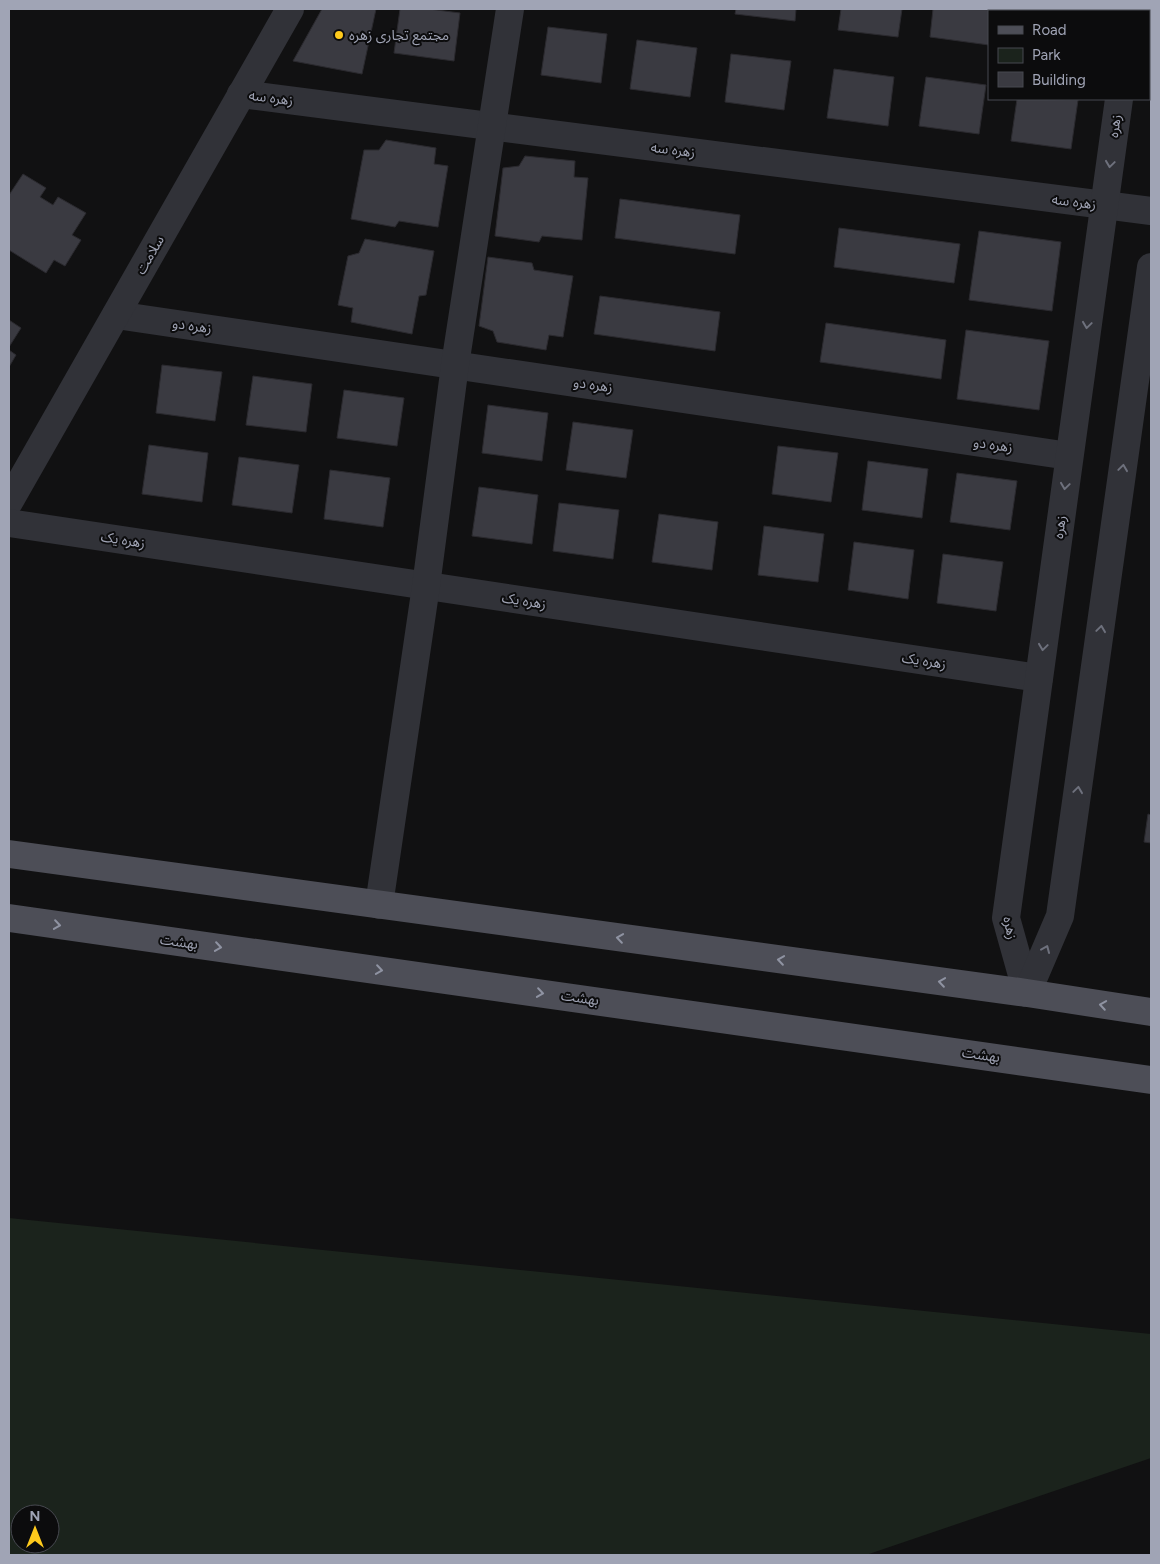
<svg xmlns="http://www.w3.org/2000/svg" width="1160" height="1564" viewBox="0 0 1160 1564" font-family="Figtree,'Noto Sans Arabic',sans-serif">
<rect width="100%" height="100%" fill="#111112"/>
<!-- green -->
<path fill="#1b231c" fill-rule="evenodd" d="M9,1218L1151,1334V1458L866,1555H9ZM20,1514H50V1544H20Z"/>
<!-- building -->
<g fill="#3a3a41" stroke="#2b2a2f">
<polygon points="322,9 376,9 362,74 293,61"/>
<polygon points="400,9 429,9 460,13 454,61 394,53"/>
<polygon points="736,9 796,9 795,21 735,14"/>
<polygon points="841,9 902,9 898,37 838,30"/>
<polygon points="933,9 994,9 994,11 989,11 989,45 930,37"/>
<polygon points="1027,9 1082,9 1084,11 1027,11"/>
<polygon points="548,27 607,34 601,83 541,75"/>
<polygon points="637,40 697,48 690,97 630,89"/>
<polygon points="731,54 791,61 784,110 725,102"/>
<polygon points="834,69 894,77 888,126 827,118"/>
<polygon points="926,77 986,85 979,134 919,126"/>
<polygon points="1017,99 1078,100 1071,149 1011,141"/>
<polygon points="386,140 436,148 434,164 448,166 438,227 399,221 395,227 351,219 364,150 379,150"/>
<polygon points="525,156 575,161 574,177 588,178 582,240 542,236 539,242 495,236 503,168 519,166"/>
<polygon points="23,174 46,188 40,197 53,205 58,197 86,213 72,235 81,240 65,266 54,260 46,273 9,250 9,195"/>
<polygon points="620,199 740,215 735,254 615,238"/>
<polygon points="839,228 960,244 954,283 834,267"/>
<polygon points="979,231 1061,242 1052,311 969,300"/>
<polygon points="365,239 434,251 426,295 419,296 412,334 351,322 353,308 338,305 348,256 359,253"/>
<polygon points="488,257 532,263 534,270 573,276 563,337 549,335 546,350 497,342 493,331 479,326"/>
<polygon points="600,296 720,312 715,351 594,334"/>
<polygon points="9,320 21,328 9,347"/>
<polygon points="826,323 946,340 941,379 820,362"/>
<polygon points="966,330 1049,341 1039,410 957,399"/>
<polygon points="9,350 16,355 9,367"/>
<polygon points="162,365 222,372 215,421 156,413"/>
<polygon points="253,376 312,384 306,432 246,425"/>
<polygon points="344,390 404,398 397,446 337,438"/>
<polygon points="488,405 548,413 542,461 482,453"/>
<polygon points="573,422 633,430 626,478 566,470"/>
<polygon points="149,445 208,453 202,502 142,494"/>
<polygon points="778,446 838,453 831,502 772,494"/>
<polygon points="239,457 299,465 292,513 232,505"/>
<polygon points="868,461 928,469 922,518 862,510"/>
<polygon points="330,470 390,478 383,527 324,519"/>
<polygon points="957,473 1017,481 1010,530 950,522"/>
<polygon points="479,487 538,495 532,544 472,536"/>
<polygon points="559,503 619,510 613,559 553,551"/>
<polygon points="659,514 718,522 712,570 652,562"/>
<polygon points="764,526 824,534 818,582 758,575"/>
<polygon points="854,542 914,550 908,599 848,590"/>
<polygon points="943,554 1003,562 996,611 937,603"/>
<polygon points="1148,814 1151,815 1151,843 1144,842"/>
</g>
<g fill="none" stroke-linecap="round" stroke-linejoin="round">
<!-- minor -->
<g stroke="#313238" stroke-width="28">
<polyline points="1131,11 1131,9"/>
<polyline points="241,94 1151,211"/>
<polyline points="116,315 1069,456"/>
<polyline points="9,502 290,9"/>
<polyline points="9,523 1039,678"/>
<polyline points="379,905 426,586 455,365 510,9"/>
<polyline points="1027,993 1006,918 1119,99"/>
<polyline points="1027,993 1060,916 1151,267"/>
</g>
<!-- major -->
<g stroke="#4d4e57" stroke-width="28">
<polyline points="9,854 1027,993 1151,1012"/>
<polyline points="9,918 1151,1080"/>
</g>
</g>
<!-- one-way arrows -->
<defs><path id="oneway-chevron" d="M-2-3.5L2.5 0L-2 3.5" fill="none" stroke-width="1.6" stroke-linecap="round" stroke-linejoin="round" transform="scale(1.25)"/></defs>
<g stroke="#6e717d">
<use href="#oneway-chevron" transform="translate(1110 164) rotate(98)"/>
<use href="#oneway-chevron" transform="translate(1087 325) rotate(98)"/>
<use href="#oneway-chevron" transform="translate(1123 468) rotate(-82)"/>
<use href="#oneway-chevron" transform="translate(1065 486) rotate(98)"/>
<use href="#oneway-chevron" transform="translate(1101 629) rotate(-82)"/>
<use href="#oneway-chevron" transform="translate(1043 647) rotate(98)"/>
<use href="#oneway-chevron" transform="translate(1078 790) rotate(-82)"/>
<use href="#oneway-chevron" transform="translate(1046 949) rotate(-67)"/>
</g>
<g stroke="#8f93a2">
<use href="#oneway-chevron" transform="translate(57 925) rotate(8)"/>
<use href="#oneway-chevron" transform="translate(620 938) rotate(-172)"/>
<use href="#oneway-chevron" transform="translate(218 947) rotate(8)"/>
<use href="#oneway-chevron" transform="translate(781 960) rotate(-172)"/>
<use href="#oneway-chevron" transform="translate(379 970) rotate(8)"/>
<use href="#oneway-chevron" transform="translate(942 982) rotate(-172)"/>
<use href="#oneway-chevron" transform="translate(540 993) rotate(8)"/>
<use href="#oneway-chevron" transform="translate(1103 1005) rotate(-171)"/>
</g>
<!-- markers -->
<circle fill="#ffca1c" stroke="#0c0c0d" stroke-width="2" cx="339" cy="35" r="5"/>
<g text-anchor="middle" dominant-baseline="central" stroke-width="4" stroke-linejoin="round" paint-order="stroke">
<!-- poi labels -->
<g font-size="14" fill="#a0a4b5" stroke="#0c0c0d" text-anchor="start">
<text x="349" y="35">مجتمع تجاری زهره</text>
</g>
<!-- street labels -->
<g font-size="14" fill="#a0a4b5" stroke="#0c0c0d">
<text transform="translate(271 98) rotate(7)">زهره سه</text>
<text transform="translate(1115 126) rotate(-82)">زهره</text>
<text transform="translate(673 150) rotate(7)">زهره سه</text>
<text transform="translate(1074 202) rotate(7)">زهره سه</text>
<text transform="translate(150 255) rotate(-60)">سلامت</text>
<text transform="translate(192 326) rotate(8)">زهره دو</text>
<text transform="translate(593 385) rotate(8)">زهره دو</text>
<text transform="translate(993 445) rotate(8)">زهره دو</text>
<text transform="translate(1060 527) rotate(-82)">زهره</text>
<text transform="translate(123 540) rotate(9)">زهره یک</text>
<text transform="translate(524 601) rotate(9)">زهره یک</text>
<text transform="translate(924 661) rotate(9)">زهره یک</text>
<text transform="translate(1010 928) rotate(79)">زهره</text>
<text transform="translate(179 942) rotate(8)">بهشت</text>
<text transform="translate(580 998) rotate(8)">بهشت</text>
<text transform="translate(981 1055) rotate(8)">بهشت</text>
</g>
</g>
<!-- border -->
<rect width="1160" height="1564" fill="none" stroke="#a0a4b5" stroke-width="20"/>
<!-- legend -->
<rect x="988" y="10" width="162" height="90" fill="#0c0c0d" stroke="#474950"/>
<rect x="998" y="26" width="25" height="8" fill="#4d4e57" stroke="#474950"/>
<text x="1032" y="35" font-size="15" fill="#a0a4b5">Road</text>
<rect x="998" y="48" width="25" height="15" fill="#1b231c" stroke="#474950"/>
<text x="1032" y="60" font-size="15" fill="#a0a4b5">Park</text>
<rect x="998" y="72" width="25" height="15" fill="#3a3a41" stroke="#474950"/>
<text x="1032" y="85" font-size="15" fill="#a0a4b5">Building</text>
<!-- north arrow -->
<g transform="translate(35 1529)"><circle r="24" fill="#0c0c0d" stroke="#474950"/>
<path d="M0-4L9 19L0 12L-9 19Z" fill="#ffca1c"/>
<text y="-8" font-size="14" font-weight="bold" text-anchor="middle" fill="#a0a4b5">N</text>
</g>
</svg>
